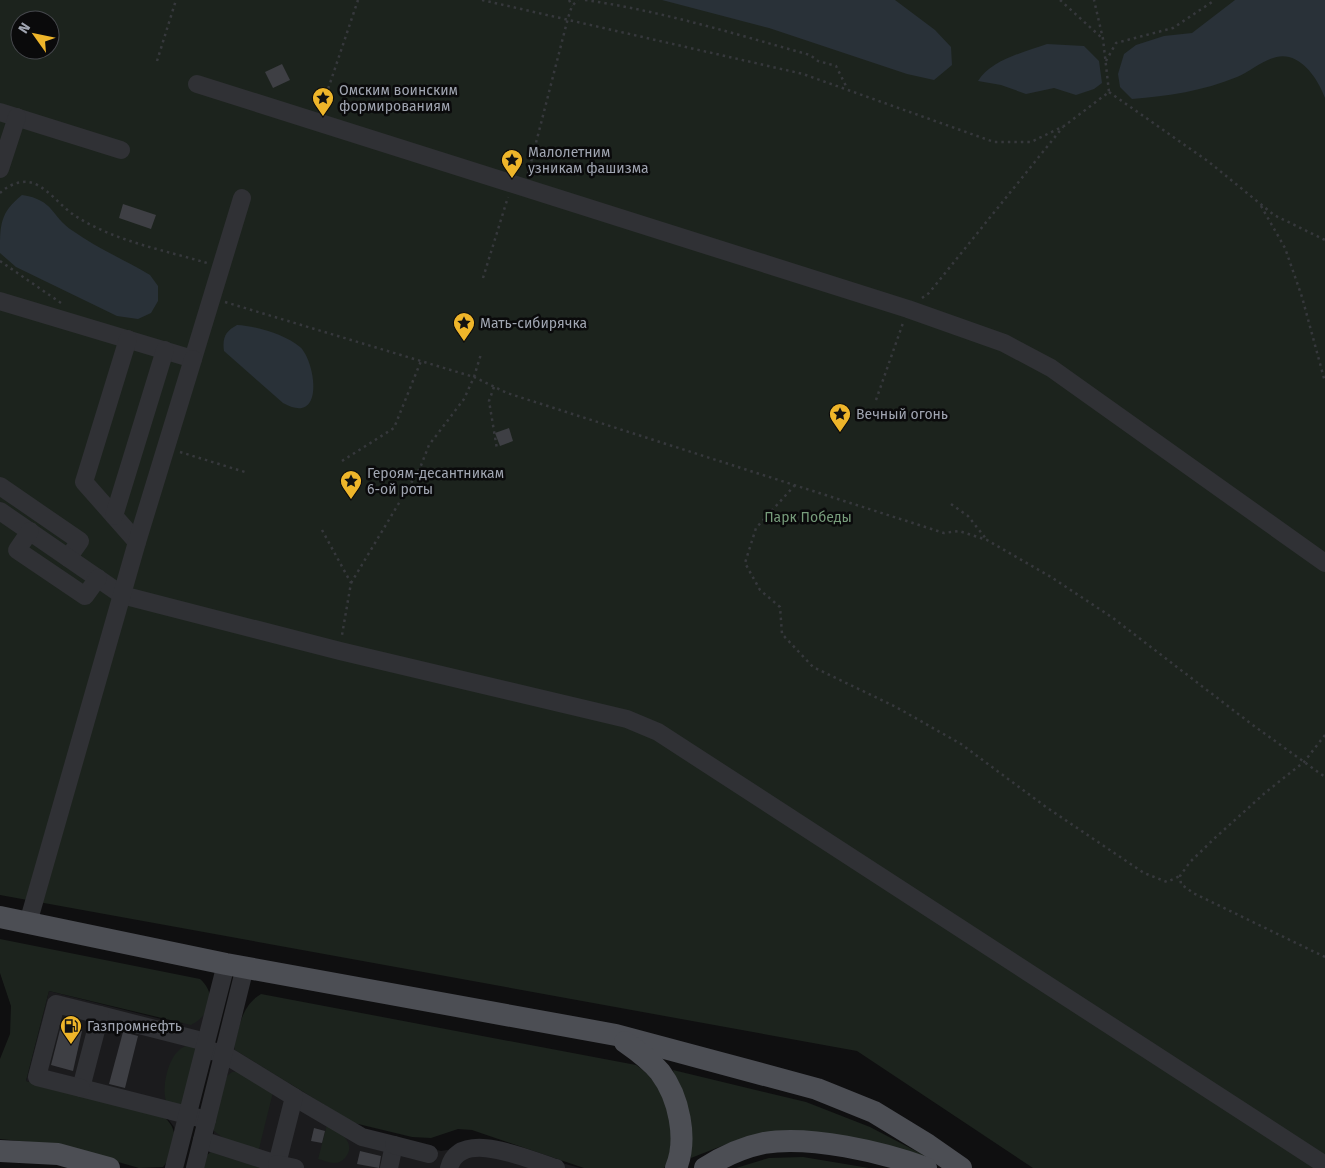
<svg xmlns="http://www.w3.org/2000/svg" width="1325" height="1168" viewBox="0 0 1325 1168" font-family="'Fira Sans',sans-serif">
<rect width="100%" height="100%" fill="#0f0f10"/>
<!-- built -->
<g fill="#1b1b1d">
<polygon points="49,991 181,1024 208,1012 176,1136 174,1127 168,1119 26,1081"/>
<polygon points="234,1045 356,1129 441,1151 489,1143 580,1168 261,1168 209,1154"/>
</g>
<!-- green -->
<g fill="#1c231d" fill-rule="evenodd">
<path d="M0,0H1325V1168H1033L857,1051L0,895ZM20,20H50V50H20Z"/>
<path d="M0,939L200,979C218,995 210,1015 191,1025L49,991L26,1081L161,1115C181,1128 177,1150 163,1167L139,1168L59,1145L0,1139V1059L10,1034L11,1006L0,973Z"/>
<path d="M261,994L636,1065C663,1082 675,1121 670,1150C669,1157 669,1163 664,1168H584L472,1130L458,1129L431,1138L412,1137L354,1123L235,1050L234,1045C240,1025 242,1005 261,994Z"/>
<path d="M186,1046L197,1048L182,1108L166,1101C161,1086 169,1051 186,1046Z"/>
<polygon points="673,1070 806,1102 870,1127 931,1159 737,1140 691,1158 688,1127"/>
<polygon points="232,1072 239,1072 274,1088 259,1149 226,1140 214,1131 213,1123 227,1076"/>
<path d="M327,1125C339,1131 358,1143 345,1158C342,1161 339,1163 334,1163C329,1163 323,1160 318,1159Z"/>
<polygon points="211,1152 261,1168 201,1168 204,1157"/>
<polygon points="803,1157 869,1168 736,1168 769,1158"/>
</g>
<!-- water -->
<g fill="#293138">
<polygon points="662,0 895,0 935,30 951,47 952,65 934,80 907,74 769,28"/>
<path d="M1235,0H1325V98C1319,82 1307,62 1289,57C1271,52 1252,71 1237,77C1203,91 1168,96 1132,99L1120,87L1118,74L1124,54L1136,45L1164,36L1192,33Z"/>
<path d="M1047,44L1084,46L1099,61L1102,83L1094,89L1076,95L1054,88L1026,94L1001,85L978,81C991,60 1024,52 1047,44Z"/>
<path d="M22,195C55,200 50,216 73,231C97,248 125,260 150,275L158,286V301L151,313L138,319L117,316L16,267L0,253C0,224 0,213 22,195Z"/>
<path d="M237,325C257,326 284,334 300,347C315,360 326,427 283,403L224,351C222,337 226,331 237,325Z"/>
</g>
<!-- building -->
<g fill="#3e3f44">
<polygon points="282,64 290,80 273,88 265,72"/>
<polygon points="123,204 156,215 151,229 119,218"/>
<polygon points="509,428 513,441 500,446 495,433"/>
<polygon points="61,1026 82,1031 73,1071 51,1065"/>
<polygon points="123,1032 138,1036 125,1088 109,1084"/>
<polygon points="314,1128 325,1131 322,1143 311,1141"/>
<polygon points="360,1151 381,1156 379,1168 357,1164"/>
</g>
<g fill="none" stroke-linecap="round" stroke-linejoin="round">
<!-- path -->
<g stroke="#36383c" stroke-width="2.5" stroke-dasharray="2.5 4" stroke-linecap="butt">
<polyline points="482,0 803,74 994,142 1031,142 1064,126 1109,92 1103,39 1094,0"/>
<polyline points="569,0 572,6"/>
<path d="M585,0C662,11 735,34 810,55L818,61L836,66L847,88"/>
<polyline points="1060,0 1102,38"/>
<polyline points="157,61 176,0"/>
<polyline points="1106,61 1116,43 1173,28 1215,0"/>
<polyline points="1109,92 1209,162 1274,215 1325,240"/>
<polyline points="322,107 358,0"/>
<polyline points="528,174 568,18 572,6 578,0"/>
<path d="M0,193C7,186 18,181 28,182C45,184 60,206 74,215C113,241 164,250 207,263"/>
<polyline points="1261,206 1285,248 1302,297 1325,382"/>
<polyline points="0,261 61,303"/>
<polyline points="483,278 508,197"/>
<polyline points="922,298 929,293 1063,127"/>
<polyline points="225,302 474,377 481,354"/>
<polyline points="494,387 489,401 497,449"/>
<polyline points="876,400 903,323"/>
<polyline points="180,452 248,473"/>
<polyline points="342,461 394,428 421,361"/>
<polyline points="795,485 756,528 745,563 760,590 780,607 782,634 813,667 896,707 961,744 1046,807 1144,873 1167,882 1180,876"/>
<polyline points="951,504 968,516 987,540"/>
<polyline points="322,530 351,583 342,635"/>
<polyline points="351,583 420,468 429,445 464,399 474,377 507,393 944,533 959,531 987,540 1051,577 1113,618 1250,723 1325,777"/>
<polyline points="1325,735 1304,762 1266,792 1216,837 1190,862 1180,876 1181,884 1193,893 1325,957"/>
</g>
<!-- minor -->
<g stroke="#303135" stroke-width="18">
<polyline points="197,84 908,309 1004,343 1051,368 1325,563"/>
<polyline points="0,112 121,150"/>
<polyline points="0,169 17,117"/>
<polyline points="0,301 193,359 242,198"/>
<polyline points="128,339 84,482 137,542"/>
<polyline points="0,486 80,541 68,558"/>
<polyline points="0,511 122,595 340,651 627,719 658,732 1325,1165"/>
<polyline points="114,516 165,350"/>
<polyline points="30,531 17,550 85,596 98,578"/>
<polyline points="28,923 137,542 193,359"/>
<polyline points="206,1042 100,1015 81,1088 207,1120"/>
<polyline points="81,1088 37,1077 56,1004 100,1015"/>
<polyline points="294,1097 362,1137 394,1145 389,1168"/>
<polyline points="202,1140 277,1164 294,1097 224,1054 204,1049"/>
<polyline points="394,1145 429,1154"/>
<polyline points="277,1164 295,1168"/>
<polyline points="174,1168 226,964"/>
<polyline points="195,1168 245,967"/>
<path d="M449,1168C460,1127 529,1160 556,1168"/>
</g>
<!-- major -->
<g stroke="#4c4e54" stroke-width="22">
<polyline points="0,917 226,964 616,1035 817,1089 874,1112 928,1145 961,1168"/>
<path d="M625,1042C638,1051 650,1060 660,1072C679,1097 688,1139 676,1168"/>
<polyline points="0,1151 58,1154 109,1168"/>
<path d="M705,1168C722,1157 744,1147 764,1143C809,1135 883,1152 926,1168"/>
</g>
</g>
<!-- icons -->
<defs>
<g id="sight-pin" transform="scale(1.125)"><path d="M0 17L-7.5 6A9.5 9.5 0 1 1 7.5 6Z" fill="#eeb52a" stroke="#0a0a0b"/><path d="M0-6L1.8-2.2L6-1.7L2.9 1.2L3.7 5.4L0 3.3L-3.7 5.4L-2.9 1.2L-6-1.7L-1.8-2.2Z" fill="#111"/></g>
<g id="fuel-pin" transform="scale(1.125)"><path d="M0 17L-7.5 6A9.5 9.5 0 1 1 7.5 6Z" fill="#eeb52a" stroke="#0a0a0b"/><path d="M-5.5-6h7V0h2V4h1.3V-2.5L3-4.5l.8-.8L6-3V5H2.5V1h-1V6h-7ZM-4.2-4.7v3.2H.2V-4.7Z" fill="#111"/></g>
</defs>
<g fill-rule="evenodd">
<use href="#sight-pin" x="323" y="98"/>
<use href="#sight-pin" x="512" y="160"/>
<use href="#sight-pin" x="464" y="323"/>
<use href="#sight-pin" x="840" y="414"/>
<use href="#sight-pin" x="351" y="481"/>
<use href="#fuel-pin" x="71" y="1026"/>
</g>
<g text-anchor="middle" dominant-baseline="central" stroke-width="5" stroke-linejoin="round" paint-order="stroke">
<!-- poi labels -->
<g font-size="14" fill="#a0a5b1" stroke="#0a0a0b" text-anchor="start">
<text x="339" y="90">Омским воинским<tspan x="339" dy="16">формированиям</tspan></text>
<text x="528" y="152">Малолетним<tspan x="528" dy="16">узникам фашизма</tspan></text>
<text x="480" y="323">Мать-сибирячка</text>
<text x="856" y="414">Вечный огонь</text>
<text x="367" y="473">Героям-десантникам<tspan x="367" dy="16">6-ой роты</tspan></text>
<text x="87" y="1026">Газпромнефть</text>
</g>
<!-- park labels -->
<g font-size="14" fill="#779c7b" stroke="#0a0a0b">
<text x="808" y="517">Парк Победы</text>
</g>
</g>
<!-- north arrow -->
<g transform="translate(35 35) rotate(303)"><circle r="24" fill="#0a0a0b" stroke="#46484d"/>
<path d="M0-4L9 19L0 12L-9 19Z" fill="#eeb52a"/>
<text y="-8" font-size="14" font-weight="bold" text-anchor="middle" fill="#a0a5b1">N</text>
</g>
</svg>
